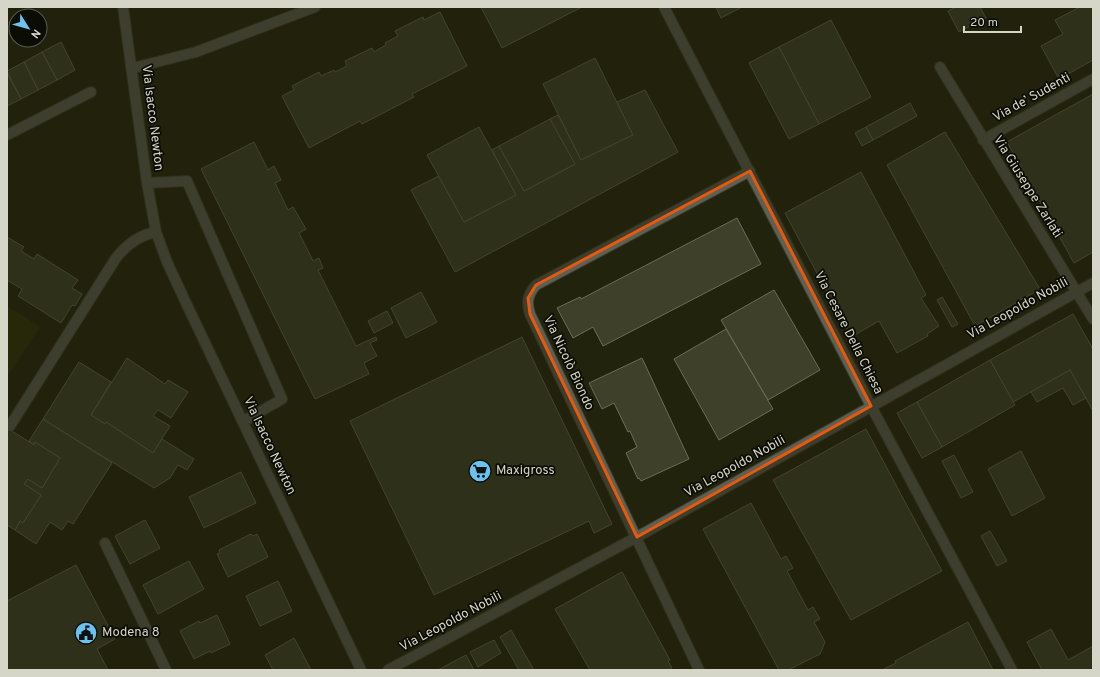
<svg xmlns="http://www.w3.org/2000/svg" width="1100" height="677" viewBox="0 0 1100 677" font-family="Overpass,sans-serif">
<rect width="100%" height="100%" fill="#22230d"/>
<!-- green -->
<polygon fill="#2e3008" points="7,306 40,327 7,376"/>
<!-- building -->
<g fill="#3f4029" stroke="#6b6d54">
<polygon points="481,7 582,7 502,48"/>
<polygon points="716,7 742,7 721,18"/>
<polygon points="956,7 980,7 986,18 959,32 948,11"/>
<polygon points="1080,7 1093,7 1093,60 1059,79 1041,46 1063,34 1055,20"/>
<polygon points="440,12 467,66 412,94 414,97 362,124 360,121 309,148 282,96 294,90 292,86 319,72 321,76 334,70 335,72 347,66 345,61 372,48 374,52 386,45 385,43 398,36 395,31 423,17 424,20"/>
<polygon points="831,20 871,97 819,124 779,47"/>
<polygon points="61,42 75,70 57,80 42,52"/>
<polygon points="779,47 819,124 789,139 749,63"/>
<polygon points="42,52 57,80 38,90 24,62"/>
<polygon points="595,58 633,135 581,160 543,84"/>
<polygon points="24,62 38,90 21,99 7,71"/>
<polygon points="7,73 21,99 7,106"/>
<polygon points="645,90 678,152 455,272 411,190 439,176 464,222 516,195 492,150 499,146 524,191 574,165 550,119 558,115 581,160 633,135 617,102"/>
<polygon points="1093,94 1093,252 1074,263 1007,142"/>
<polygon points="910,103 917,116 873,140 866,127"/>
<polygon points="550,119 575,164 524,191 499,146"/>
<polygon points="479,127 516,195 464,222 427,155"/>
<polygon points="866,127 873,140 862,146 855,133"/>
<polygon points="945,132 1040,289 975,326 887,165"/>
<polygon points="254,142 268,170 274,166 281,180 275,183 288,210 293,207 306,229 299,233 313,261 319,258 323,268 318,270 356,346 376,337 377,340 370,343 377,356 364,363 369,374 315,399 201,169"/>
<polygon points="861,172 926,295 921,298 939,326 927,334 928,336 897,353 879,321 851,337 785,213"/>
<polygon points="737,218 761,264 603,346 593,327 573,338 557,308 580,297 581,299"/>
<polygon points="7,237 24,247 21,251 34,259 37,254 78,280 72,288 82,294 75,306 72,305 61,323 18,296 22,289 7,280"/>
<polygon points="774,290 820,370 768,400 721,320"/>
<polygon points="421,292 437,322 406,338 391,308"/>
<polygon points="942,297 958,324 952,327 937,300"/>
<polygon points="387,311 393,323 374,333 368,321"/>
<polygon points="1073,314 1093,349 1093,411 1070,370 1013,402 990,360"/>
<polygon points="726,329 773,409 719,440 674,359"/>
<polygon points="522,337 612,524 594,533 589,521 434,595 350,421"/>
<polygon points="127,358 165,384 168,380 188,392 171,418 158,410 153,416 170,426 153,453 106,422 105,424 91,415"/>
<polygon points="642,358 689,459 641,481 639,478 638,479 626,453 637,447 630,431 628,432 614,403 602,409 589,383"/>
<polygon points="990,360 1015,405 942,447 917,402"/>
<polygon points="79,362 111,382 91,415 105,424 106,422 153,453 162,439 194,459 187,470 178,465 170,478 154,488 43,419"/>
<polygon points="1070,370 1086,398 1073,405 1063,388 1037,402 1031,392"/>
<polygon points="917,402 942,447 922,458 897,413"/>
<polygon points="43,419 112,463 73,524 68,521 62,530 50,522 36,544 15,530 20,521 23,523 41,495 24,484 28,479 42,488 60,458 35,442 34,445 29,441"/>
<polygon points="7,428 34,445 35,442 60,458 42,488 28,479 24,484 41,495 23,523 20,521 15,530 7,525"/>
<polygon points="866,429 942,571 851,620 773,480"/>
<polygon points="1021,451 1045,498 1012,516 988,469"/>
<polygon points="954,455 973,492 961,498 942,461"/>
<polygon points="241,472 256,503 204,528 189,497"/>
<polygon points="751,503 781,559 786,556 793,568 787,571 808,610 813,607 820,619 814,622 825,642 820,654 788,670 779,670 703,529"/>
<polygon points="145,520 160,548 130,564 115,536"/>
<polygon points="990,531 1007,561 997,566 981,536"/>
<polygon points="251,534 253,536 257,534 268,557 228,577 217,554 220,553 219,550"/>
<polygon points="189,561 204,589 158,614 143,585"/>
<polygon points="76,565 115,639 97,649 108,670 7,670 7,601"/>
<polygon points="622,572 670,660 668,661 672,668 668,670 590,670 555,609"/>
<polygon points="278,581 292,611 260,626 246,596"/>
<polygon points="217,615 230,644 211,653 210,651 194,659 180,631 199,621 200,623"/>
<polygon points="968,622 993,670 882,670 896,663 895,661"/>
<polygon points="1051,629 1068,660 1093,646 1093,670 1042,670 1027,642"/>
<polygon points="511,630 534,670 519,670 500,637"/>
<polygon points="294,638 311,670 273,670 265,655"/>
<polygon points="494,640 501,653 478,667 470,652"/>
<polygon points="466,655 474,670 438,670"/>
</g>
<g fill="none" stroke-linecap="round" stroke-linejoin="round">
<!-- lane casing -->
<g stroke="#3f402b" stroke-width="12">
<polyline id="lane" points="147,183 187,181 282,399 244,421"/>
</g>
<!-- street casing -->
<g stroke="#3f402b" stroke-width="12">
<g id="street">
<polyline points="123,7 147,183 156,232 167,262 187,305 361,670"/>
<polyline points="664,7 871,406 1012,670"/>
<polyline points="940,67 1093,319"/>
<polyline points="133,68 196,52 315,7"/>
<polyline points="7,135 91,92"/>
<polyline points="983,140 1093,79"/>
<path d="M10,426L116,258C127,244 139,235 156,232"/>
<polyline points="105,543 166,670"/>
<polyline points="388,670 637,537 1093,283"/>
<path d="M699,670L530,314C526,302 528,294 536,285L750,171"/>
</g>
</g>
<!-- lane -->
<use href="#lane" stroke="#5e5f55" stroke-width="10"/>
<!-- street -->
<use href="#street" stroke="#5e5f55" stroke-width="10"/>
</g>
<!-- marked area -->
<path d="M0 0H1100V677H0ZM750,171L871,406L637,537L530,314L528,298L536,285Z" fill="#22230d" fill-opacity=".55" fill-rule="evenodd"/>
<path fill="none" stroke="#e8590c" stroke-width="3" stroke-linejoin="round" d="M750,171L871,406L637,537L530,314L528,298L536,285Z"/>
<!-- icons -->
<defs>
<g id="supermarket-disc" transform="scale(1.15)"><circle r="9.5" fill="#69c3f1" stroke="#0b0c04"/><path d="M-6-5.5h2.5l.6 2H6L4.5 2H-2.5L-4.4-4H-6ZM-1.5 3.2a1.3 1.3 0 1 0 .1 0ZM3 3.2a1.3 1.3 0 1 0 .1 0Z" fill="#111"/></g>
<g id="civic-disc" transform="scale(1.15)"><circle r="9.5" fill="#69c3f1" stroke="#0b0c04"/><path d="M-.6-6.5H3V-4.5H.6V-3L4-1V1h2V6H-6V1h2V-1L-.6-3ZM-1.2 2.5V6h2.4V2.5Z" fill="#111"/></g>
</defs>
<g fill-rule="evenodd">
<use href="#supermarket-disc" x="480" y="471"/>
<use href="#civic-disc" x="86" y="633"/>
</g>
<g text-anchor="middle" dominant-baseline="central" stroke-width="3.5" stroke-linejoin="round" paint-order="stroke">
<!-- street labels -->
<g font-size="13" fill="#d5d6c8" stroke="#0b0c04">
<text transform="translate(1032 98) rotate(-29)">Via de’ Sudenti</text>
<text transform="translate(152 118) rotate(83)">Via Isacco Newton</text>
<text transform="translate(1027 187) rotate(58)">Via Giuseppe Zarlati</text>
<text transform="translate(1018 309) rotate(-29)">Via Leopoldo Nobili</text>
<text transform="translate(848 333) rotate(63)">Via Cesare Della Chiesa</text>
<text transform="translate(568 363) rotate(65)">Via Nicolò Biondo</text>
<text transform="translate(269 446) rotate(65)">Via Isacco Newton</text>
<text transform="translate(735 467) rotate(-29)">Via Leopoldo Nobili</text>
<text transform="translate(451 622) rotate(-28)">Via Leopoldo Nobili</text>
</g>
<!-- poi labels -->
<g font-size="13" fill="#d5d6c8" stroke="#0b0c04" text-anchor="start">
<text x="496" y="471">Maxigross</text>
<text x="102" y="633">Modena 8</text>
</g>
</g>
<!-- border -->
<rect width="1100" height="677" fill="none" stroke="#d5d6c8" stroke-width="16"/>
<!-- north arrow -->
<g transform="translate(28 28) rotate(127)"><circle r="19" fill="#0b0c04" stroke="#5c5d52"/>
<path d="M0-3L7 15L0 10L-7 15Z" fill="#69c3f1"/>
<text y="-6" font-size="11" font-weight="bold" text-anchor="middle" fill="#d5d6c8">N</text>
</g>
<!-- scale -->
<path d="M964 26v6h57v-6" fill="none" stroke="#d5d6c8" stroke-width="2"/>
<text x="970" y="26" font-size="12" fill="#d5d6c8" stroke="#0b0c04" stroke-width="3" paint-order="stroke">20 m</text>
</svg>
